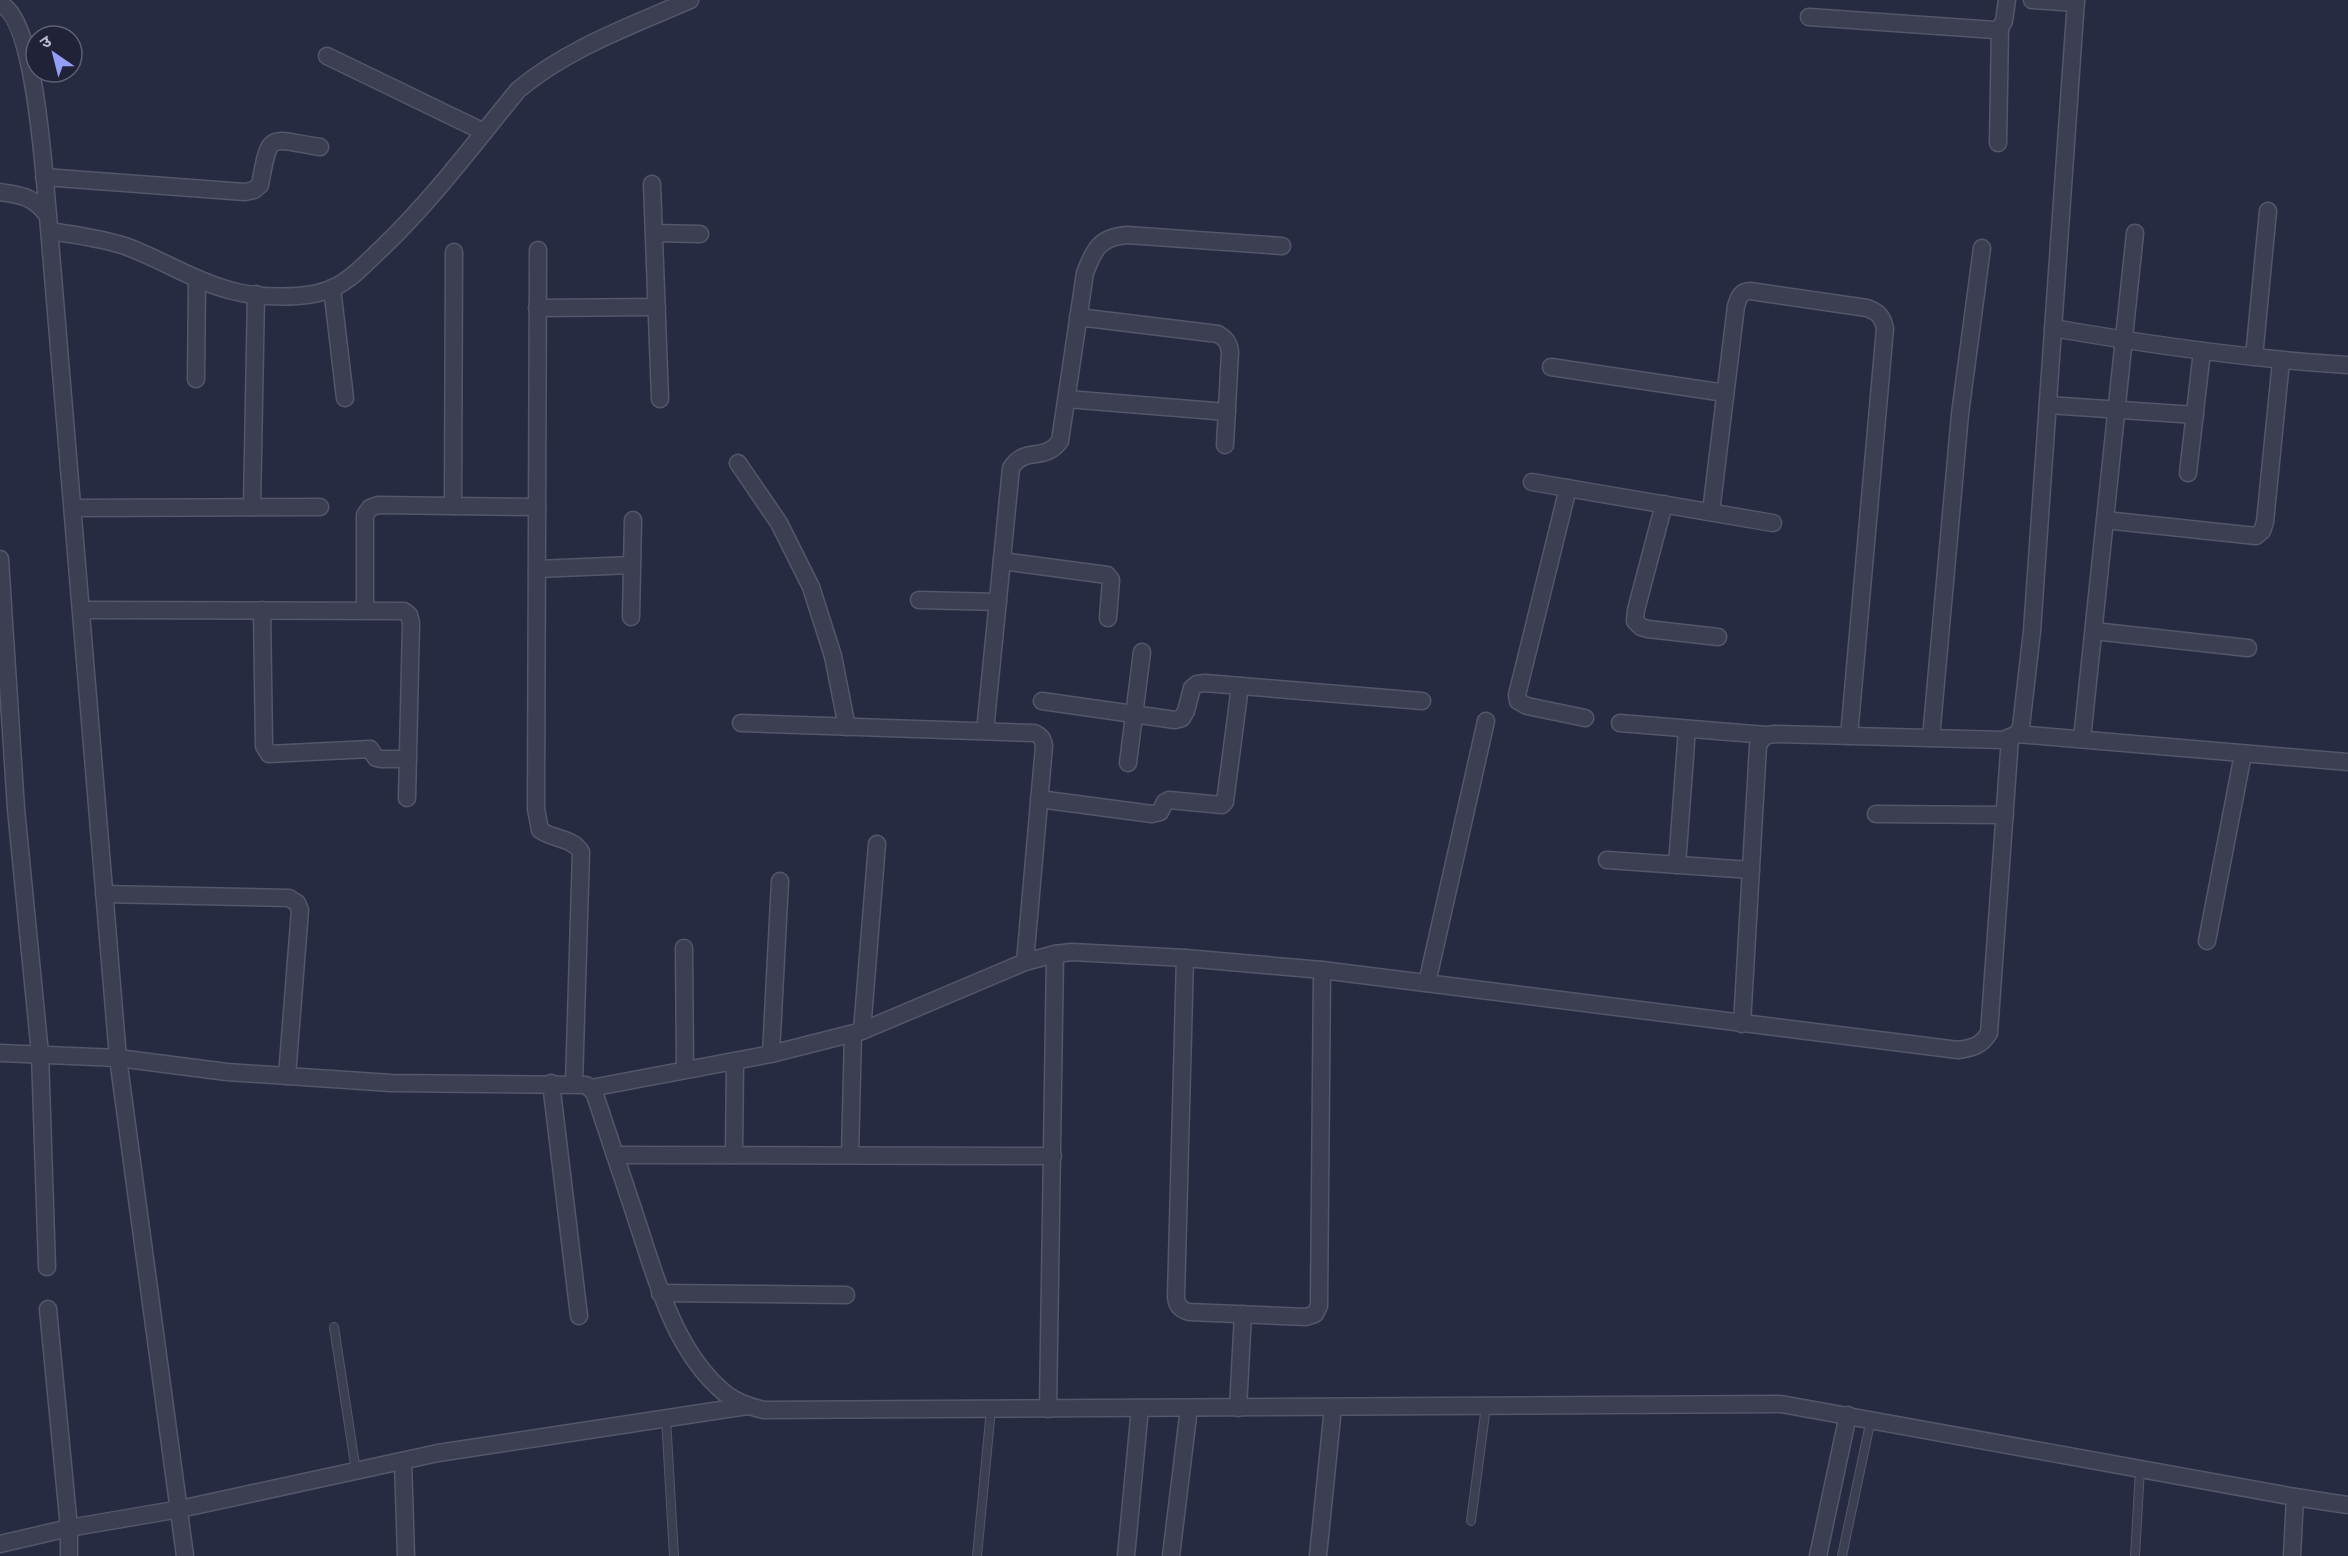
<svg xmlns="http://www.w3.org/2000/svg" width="2348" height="1556" viewBox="0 0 2348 1556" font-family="Roboto,'Noto Sans Devanagari',sans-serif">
<rect width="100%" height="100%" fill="#272b42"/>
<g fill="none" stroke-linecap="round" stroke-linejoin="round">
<!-- lane casing -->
<g stroke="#545669" stroke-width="10">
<g id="lane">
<polyline points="334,1327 356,1471"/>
<polyline points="666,1418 674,1556"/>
<polyline points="1471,1521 1486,1406"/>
<polyline points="977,1556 991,1409"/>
<polyline points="1842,1556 1871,1419"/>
<polyline points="2135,1556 2140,1469"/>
</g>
</g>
<!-- street casing -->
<g stroke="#545669" stroke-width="19">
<g id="street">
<polyline points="2032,0 2076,3"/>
<path d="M0,4C36,18 44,177 48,215"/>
<polyline points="1809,17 1995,30 2000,28 2004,21 2007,0"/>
<polyline points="327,56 484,132"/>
<polyline points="1998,143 2000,28"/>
<path d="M44,177L245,192L254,190L260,185C270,130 268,139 320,147"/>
<polyline points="652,184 660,399"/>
<path d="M0,192C23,196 33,196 48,216L118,1058L185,1556"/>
<path d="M50,231C75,235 101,238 125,246C161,259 192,280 229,290C256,298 307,300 333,288C352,279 367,262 382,248C432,200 474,144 518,90C568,48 631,26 690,0"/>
<polyline points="654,233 700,234"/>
<path d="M538,250L536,809L540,830C554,840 572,837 581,852L574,1083"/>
<polyline points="332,288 345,398"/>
<polyline points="537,308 657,307"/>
<path d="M1078,317L1218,334C1226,339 1229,343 1230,352L1225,445"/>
<path d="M2053,328C2151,345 2249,359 2348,365"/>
<polyline points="2254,357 2268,211"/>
<polyline points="1551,367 1725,393"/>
<polyline points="196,379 197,280"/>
<polyline points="1067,399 1227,412"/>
<polyline points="2048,405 2195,415"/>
<polyline points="738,463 779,523 811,587 833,656 847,727"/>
<polyline points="2188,473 2202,351"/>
<polyline points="1532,482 1773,523"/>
<polyline points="1568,488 1517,695 1518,701 1527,706 1585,718"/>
<polyline points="1664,504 1636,610 1635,621 1641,627 1648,629 1718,637"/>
<polyline points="453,506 454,252"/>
<polyline points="252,507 256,294"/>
<polyline points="73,508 320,507"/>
<path d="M1711,512L1736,306C1739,297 1740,292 1750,291L1867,308C1878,312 1882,316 1885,328L1849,736"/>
<polyline points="2105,520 2256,536 2262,531 2265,522 2281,361"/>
<polyline points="0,559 16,809 40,1054 47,1267"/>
<polyline points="1002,561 1107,575 1111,580 1108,618"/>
<polyline points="537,569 632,565"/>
<polyline points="919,600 998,602"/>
<polyline points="81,610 404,611 409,615 411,623 407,798"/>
<polyline points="262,610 264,746 269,754 370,749 376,758 381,759 408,759"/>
<polyline points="365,610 365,515 370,508 378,505 537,507"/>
<polyline points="631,617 633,520"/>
<polyline points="2094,631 2248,648"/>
<polyline points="1042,701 1175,720 1182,718 1186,711 1192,688 1197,684 1205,683 1422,701"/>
<path d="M741,723L1034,733C1041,736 1043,739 1044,746L1025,962"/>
<polyline points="1620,723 1766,735"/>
<path d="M985,731L1011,468C1026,445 1044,463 1060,441L1085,273C1094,249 1100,237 1127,235L1282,246"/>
<polyline points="2017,734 2348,762"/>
<polyline points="1931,738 1960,414 1982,248"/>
<polyline points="2082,739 2135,233"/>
<polyline points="1128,763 1142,652"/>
<polyline points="1039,799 1152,814 1160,812 1165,802 1169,800 1222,805 1225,802 1240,686"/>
<polyline points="1876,814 2005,815"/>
<polyline points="1607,860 1751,870"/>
<polyline points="1677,865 1687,729"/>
<polyline points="104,894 289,898 297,903 300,910 287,1076"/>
<polyline points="2207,941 2243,754"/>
<polyline points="684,948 685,1069"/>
<path d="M1185,958L1176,1297C1177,1306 1180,1309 1189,1312L1306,1317L1315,1314L1319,1306L1322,970"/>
<polyline points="1427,983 1486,721"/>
<path d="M1742,1024L1758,746C1762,737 1765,735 1774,734L2003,740L2017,734L2021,727L2032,631L2076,0"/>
<polyline points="862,1031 877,844"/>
<path d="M0,1053L118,1058L227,1072L391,1083L586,1085L594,1092C608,1134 622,1176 636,1218C656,1278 674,1352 726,1394C737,1403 751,1407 764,1410L1781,1404L2295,1497L2348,1505"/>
<polyline points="771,1054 780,881"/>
<polyline points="551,1083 579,1316"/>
<path d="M591,1088L771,1054L862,1031L1025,962L1055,954L1072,952L1185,958L1322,970L1958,1050C1972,1048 1981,1046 1989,1033L2010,738"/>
<polyline points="615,1155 1053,1156"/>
<polyline points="734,1155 735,1061"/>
<polyline points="850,1155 853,1034"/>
<polyline points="660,1293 846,1295"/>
<polyline points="48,1309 69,1528 69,1556"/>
<polyline points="1238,1408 1243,1314"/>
<polyline points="1048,1409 1055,954"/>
<polyline points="403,1461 406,1556"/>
<polyline points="0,1544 69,1528 180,1509 438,1453 747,1406"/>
<polyline points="1126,1556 1140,1408"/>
<polyline points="1171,1556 1189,1408"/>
<polyline points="1318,1556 1333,1407"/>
<polyline points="1818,1556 1848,1415"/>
<polyline points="2292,1556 2295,1497"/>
</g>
</g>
<!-- lane -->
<use href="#lane" stroke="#3c3f52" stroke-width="8"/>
<!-- street -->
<use href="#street" stroke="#3c3f52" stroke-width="16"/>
</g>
<!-- north arrow -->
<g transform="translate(54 54) rotate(325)"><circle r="28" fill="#202337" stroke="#5d6073" stroke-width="1.5"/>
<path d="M0-4.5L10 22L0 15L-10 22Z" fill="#939ef6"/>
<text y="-9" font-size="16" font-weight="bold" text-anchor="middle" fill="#b9bbcc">उ</text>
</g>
</svg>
